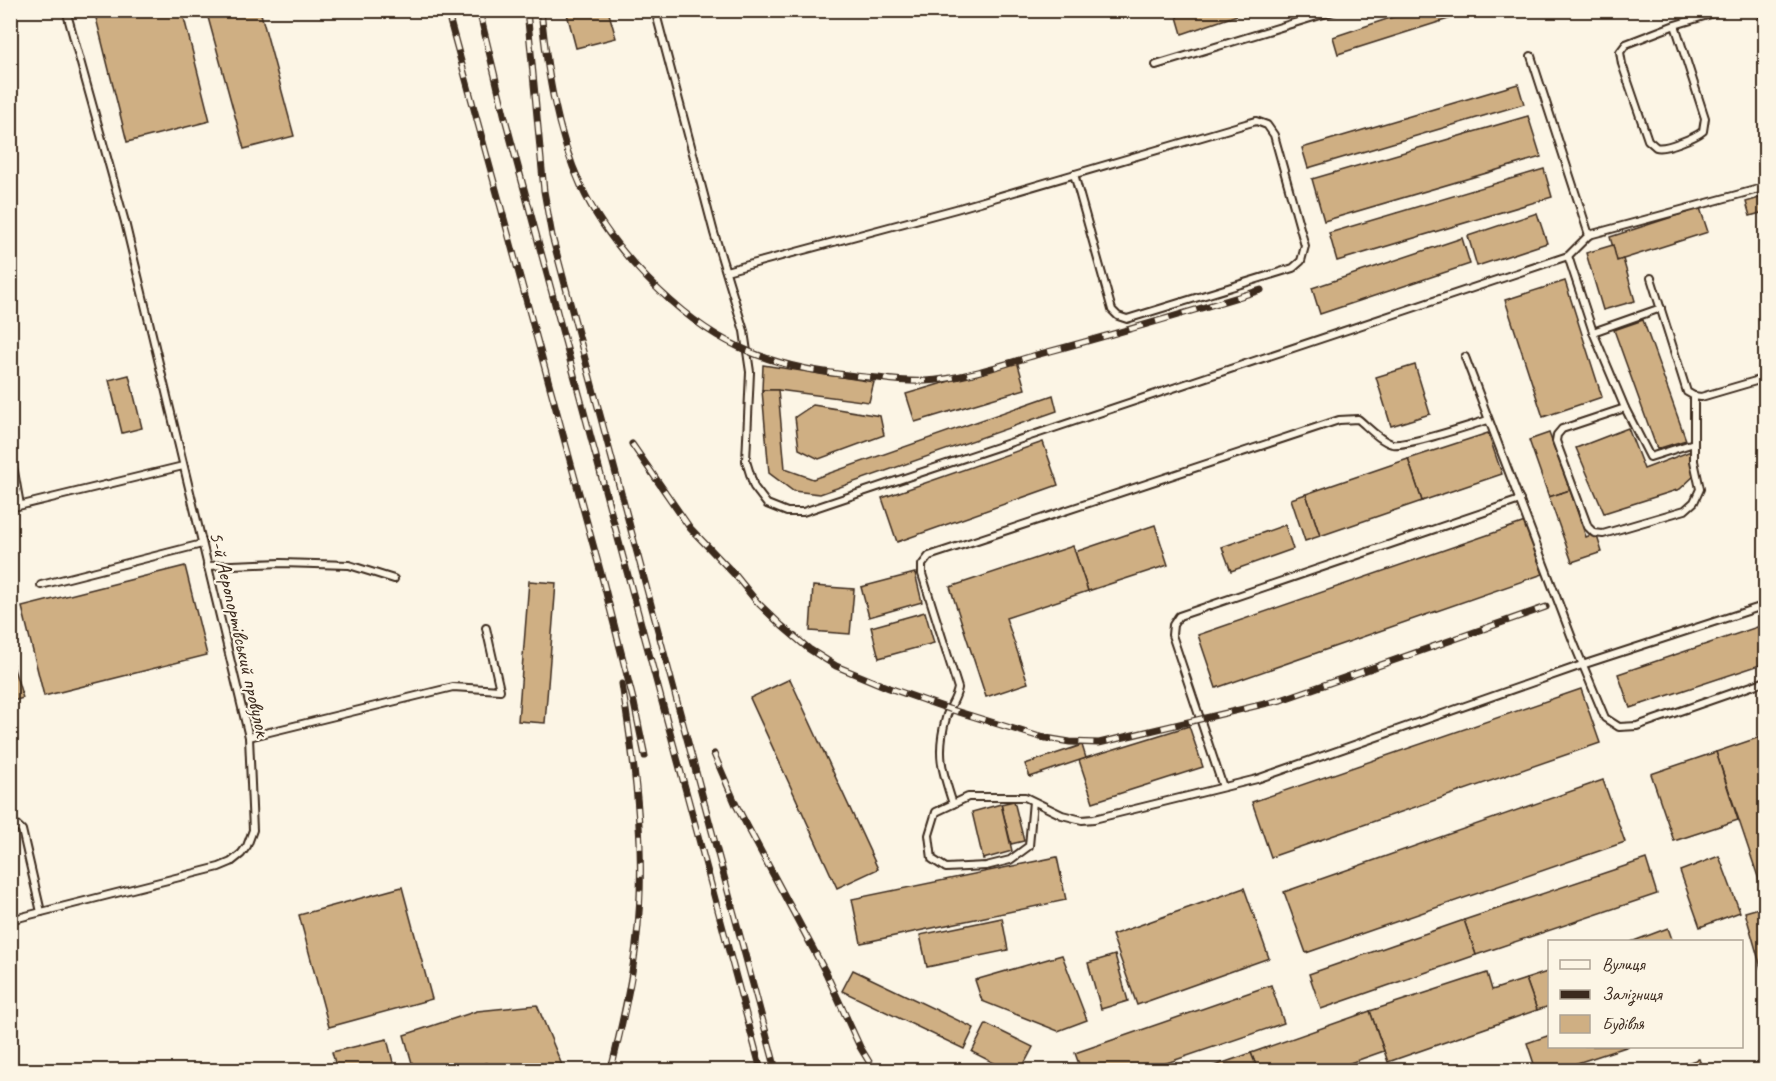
<svg xmlns="http://www.w3.org/2000/svg" width="1776" height="1081" viewBox="0 0 1776 1081" font-family="Caveat,sans-serif">
<rect width="100%" height="100%" fill="#fcf5e5"/>
<filter id="ink" filterUnits="userSpaceOnUse"><feTurbulence type="fractalNoise" baseFrequency=".0167" numOctaves="2"/><feDisplacementMap in="SourceGraphic" scale="12" xChannelSelector="R" yChannelSelector="G"/><feConvolveMatrix kernelMatrix="1 2 1 2 8 2 1 2 1" color-interpolation-filters="sRGB"/></filter>
<g filter="url(#ink)">
<!-- building -->
<g fill="#cfaf83" stroke="#3b2a1e" stroke-width="1.5">
<polygon points="94,10 182,10 210,121 127,142"/>
<polygon points="206,10 260,10 294,136 244,149"/>
<polygon points="566,10 608,10 616,38 576,48"/>
<polygon points="1175,10 1252,10 1182,34"/>
<polygon points="1414,10 1459,10 1461,15 1338,54 1333,37"/>
<polygon points="1518,84 1524,104 1308,168 1302,148"/>
<polygon points="1528,116 1541,157 1324,221 1312,179"/>
<polygon points="1544,169 1552,197 1337,261 1329,233"/>
<polygon points="1766,196 1766,218 1764,212 1750,216 1746,202"/>
<polygon points="1700,208 1708,232 1617,261 1610,237"/>
<polygon points="1537,213 1547,243 1477,266 1468,236"/>
<polygon points="1462,238 1470,264 1320,314 1312,288"/>
<polygon points="1613,245 1617,261 1623,259 1635,301 1603,310 1586,253"/>
<polygon points="1565,281 1602,397 1543,417 1505,300"/>
<polygon points="1643,320 1686,440 1657,449 1614,330"/>
<polygon points="1017,361 1025,389 915,422 906,394"/>
<polygon points="763,365 874,382 869,402 778,390 762,390"/>
<polygon points="1415,365 1430,414 1391,426 1376,377"/>
<polygon points="129,375 142,428 122,433 109,380"/>
<polygon points="762,390 778,390 785,469 813,479 1053,395 1057,411 820,494 793,491 769,473"/>
<polygon points="813,405 880,416 884,435 819,459 799,449 795,417"/>
<polygon points="1628,428 1644,469 1691,451 1696,474 1680,489 1604,513 1576,448"/>
<polygon points="1488,433 1502,474 1422,501 1408,459"/>
<polygon points="1549,433 1570,490 1549,497 1529,440"/>
<polygon points="1043,442 1058,485 897,542 882,498"/>
<polygon points="1408,459 1422,501 1320,536 1306,494"/>
<polygon points="1570,490 1586,537 1596,533 1602,552 1572,562 1549,497"/>
<polygon points="1306,494 1320,536 1305,541 1291,499"/>
<polygon points="1525,522 1543,574 1216,688 1198,635"/>
<polygon points="1155,525 1168,565 1088,591 1075,552"/>
<polygon points="1285,525 1293,549 1231,571 1222,547"/>
<polygon points="1073,546 1088,591 1006,618 1028,683 986,697 950,587"/>
<polygon points="185,566 207,655 44,696 22,607"/>
<polygon points="915,573 922,602 869,617 861,587"/>
<polygon points="529,581 556,583 545,723 518,721"/>
<polygon points="813,586 854,589 850,634 810,631"/>
<polygon points="925,612 934,643 879,658 871,627"/>
<polygon points="1766,624 1766,663 1630,708 1618,674"/>
<polygon points="10,656 23,698 10,702"/>
<polygon points="790,679 878,869 837,888 750,698"/>
<polygon points="1581,689 1600,743 1271,857 1252,802"/>
<polygon points="1189,726 1203,767 1093,802 1079,760"/>
<polygon points="1766,735 1766,885 1761,886 1716,752"/>
<polygon points="1082,745 1086,758 1030,777 1025,764"/>
<polygon points="1716,752 1738,820 1674,841 1651,774"/>
<polygon points="1603,780 1625,842 1306,953 1284,892"/>
<polygon points="1014,801 1024,841 1011,844 1001,804"/>
<polygon points="1001,804 1012,851 983,859 972,812"/>
<polygon points="1719,856 1740,912 1700,927 1680,871"/>
<polygon points="1057,857 1066,900 861,943 852,899"/>
<polygon points="1646,859 1657,894 1476,955 1464,920"/>
<polygon points="402,887 432,999 329,1027 299,915"/>
<polygon points="1244,888 1269,958 1137,1005 1112,935"/>
<polygon points="1766,906 1766,977 1764,978 1745,912"/>
<polygon points="1002,918 1008,950 927,967 920,935"/>
<polygon points="1464,920 1476,955 1321,1009 1309,974"/>
<polygon points="1668,928 1673,942 1631,942"/>
<polygon points="1062,955 1087,1020 1058,1031 982,1001 975,980"/>
<polygon points="1115,955 1128,1001 1101,1009 1088,963"/>
<polygon points="853,970 974,1028 964,1049 842,991"/>
<polygon points="1550,971 1550,1006 1537,1010 1526,979"/>
<polygon points="1487,973 1492,990 1526,979 1537,1010 1388,1062 1370,1011"/>
<polygon points="1271,985 1284,1023 1146,1070 1081,1070 1075,1053"/>
<polygon points="537,1005 564,1070 489,1070 487,1063 458,1070 414,1070 404,1035 477,1011"/>
<polygon points="1370,1011 1384,1051 1330,1070 1258,1070 1251,1053"/>
<polygon points="986,1024 1033,1047 1021,1070 1008,1070 972,1052"/>
<polygon points="1550,1035 1550,1046 1629,1046 1556,1070 1536,1070 1527,1043"/>
<polygon points="387,1039 395,1070 337,1070 332,1052"/>
<polygon points="1251,1053 1258,1070 1203,1070"/>
<polygon points="1699,1059 1703,1070 1665,1070"/>
</g>
<g fill="none" stroke-linecap="round" stroke-linejoin="round">
<!-- service casing -->
<g stroke="#3b2a1e" stroke-width="10">
<g id="service">
<polyline points="655,10 714,233 744,331 750,372 746,461 754,487 767,504 787,512 803,512 1568,256 1589,235 1766,187"/>
<path d="M1675,25L1705,118L1703,131C1696,137 1665,150 1656,147C1655,146 1649,141 1648,140L1622,64L1620,52L1626,44L1675,25L1724,10"/>
<polyline points="1531,56 1589,235"/>
<polyline points="1156,65 1337,10"/>
<polyline points="1568,256 1593,332 1625,408 1650,457 1694,443"/>
<polyline points="726,271 956,209 1256,121 1267,125 1274,135 1305,246 1301,261 1293,268 1127,319 1118,316 1112,310 1074,174"/>
<polyline points="1651,278 1687,392 1694,396 1701,397 1766,378"/>
<polyline points="1593,332 1661,308"/>
<polyline points="1465,357 1575,646 1605,718 1619,727 1637,726 1766,681"/>
<polyline points="1625,408 1562,429 1557,435 1556,441 1588,527 1594,533 1603,534 1685,510 1694,502 1700,489 1694,461 1694,396"/>
<polyline points="10,448 20,505"/>
<polyline points="10,508 183,466"/>
<polyline points="207,566 281,563 349,565 394,579"/>
<polyline points="41,585 202,544"/>
<polyline points="249,737 453,687 500,690 486,628"/>
<polyline points="1223,787 1172,635 1173,625 1179,616 1520,500"/>
<polyline points="1033,801 1029,846 1010,860 986,866 946,868 932,859 929,835 936,812 968,797 1025,797 1062,815 1082,820 1094,819 1257,779 1582,665 1766,605"/>
<path d="M953,804C942,771 936,753 946,718C949,707 956,700 958,688L922,574V565L929,556L1339,420L1358,419C1368,427 1379,440 1392,444C1405,447 1471,425 1488,420"/>
<polyline points="10,819 22,830 41,912"/>
<polyline points="10,920 219,867 231,862 241,854 247,846 253,830 249,737 125,222 66,10"/>
</g>
</g>
<!-- minor casing -->
<g stroke="#3b2a1e" stroke-width="16">
<polyline id="minor" points="1764,10 1766,16"/>
</g>
<!-- service -->
<use href="#service" stroke="#fcf5e5" stroke-width="6"/>
<!-- minor -->
<use href="#minor" stroke="#fcf5e5" stroke-width="12"/>
<!-- rail casing -->
<g stroke="#3b2a1e" stroke-width="7">
<g id="rail">
<polyline points="447,10 603,581 634,703 645,756"/>
<polyline points="465,10 466,16"/>
<polyline points="479,10 506,122 761,1070"/>
<polyline points="527,10 544,191 552,236 776,1070"/>
<path d="M541,10C547,70 556,131 581,186C609,247 678,319 739,347C782,368 830,374 878,378C893,380 910,382 925,381C962,379 1001,365 1036,355C1112,335 1186,313 1261,290"/>
<polyline points="632,444 690,528 736,576 757,602 782,626 809,649 836,666 889,688 949,709 1040,737 1070,742 1099,743 1281,700 1546,607"/>
<polyline points="714,754 736,805 826,973 860,1047 874,1070"/>
<path d="M611,1070C621,1029 631,987 636,945C647,856 636,772 622,684"/>
</g>
</g>
<!-- rail -->
<use href="#rail" stroke="#fcf5e5" stroke-width="4.5" stroke-dasharray="14" stroke-linecap="butt"/>
</g>
</g>
<g text-anchor="middle" dominant-baseline="central" stroke-width="4.5" stroke-linejoin="round" paint-order="stroke">
<!-- street labels -->
<g font-size="21" fill="#3b2a1e" stroke="#fcf5e5">
<text transform="translate(240 634) rotate(77)">5-й Аеропортівський провулок</text>
</g>
</g>
<!-- margin -->
<rect width="1776" height="1081" fill="none" stroke="#fcf5e5" stroke-width="36"/>
<rect x="18" y="18" width="1740" height="1045" fill="none" stroke="#3b2a1e" stroke-width="2" filter="url(#ink)"/>
<!-- legend -->
<rect x="1548" y="940" width="195" height="108" fill="#fcf5e5" stroke="#afa495" stroke-width="1.5"/>
<rect x="1560" y="960" width="30" height="9" fill="#fcf5e5" stroke="#afa495" stroke-width="1.5"/>
<text x="1602" y="970" font-size="18" fill="#3b2a1e">Вулиця</text>
<rect x="1560" y="990" width="30" height="9" fill="#3b2a1e" stroke="#afa495" stroke-width="1.5"/>
<text x="1602" y="1000" font-size="18" fill="#3b2a1e">Залізниця</text>
<rect x="1560" y="1015" width="30" height="18" fill="#cfaf83" stroke="#afa495" stroke-width="1.5"/>
<text x="1602" y="1030" font-size="18" fill="#3b2a1e">Будівля</text>
</svg>
